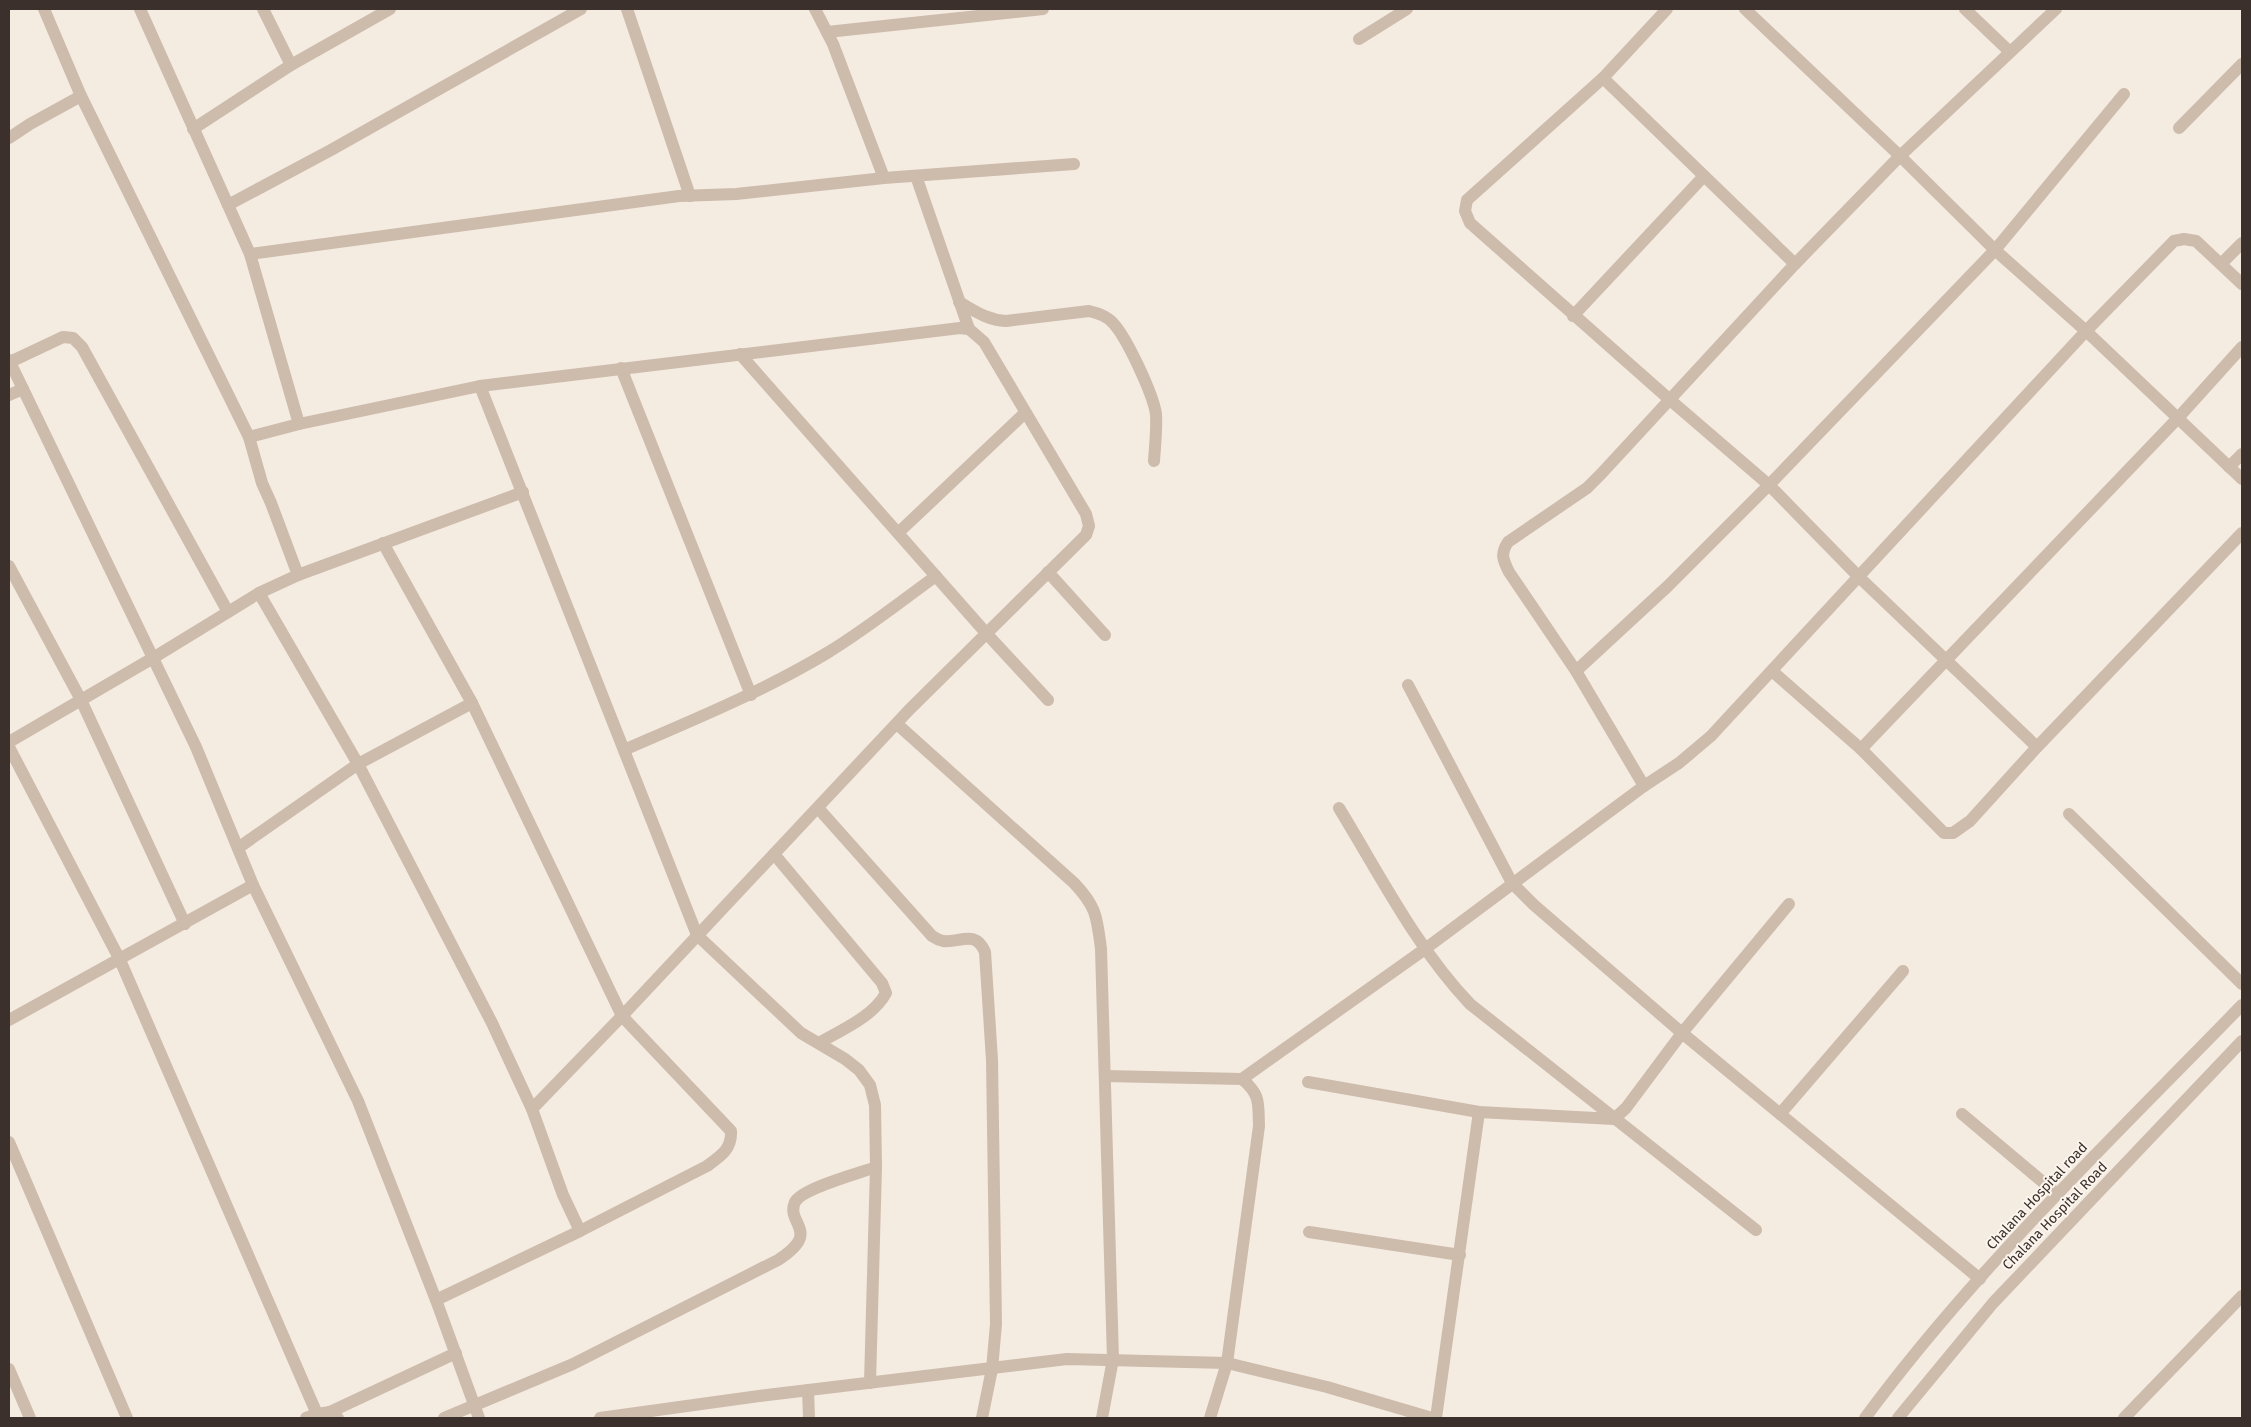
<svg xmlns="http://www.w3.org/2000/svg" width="2251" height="1427" viewBox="0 0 2251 1427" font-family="'Fira Sans',sans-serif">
<rect width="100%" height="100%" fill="#f4ebe1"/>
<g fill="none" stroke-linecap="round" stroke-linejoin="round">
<!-- minor -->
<g stroke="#cdbbac" stroke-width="12">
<polyline points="44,9 81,96 249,437 262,483 271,503 298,575"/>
<polyline points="140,9 250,254 299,424"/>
<polyline points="263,9 291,65"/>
<polyline points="627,9 690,196"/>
<polyline points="815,9 833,44 884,178"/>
<polyline points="1667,9 1603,78 1467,200 1465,211 1470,223 1669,399 1769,485 1859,577 2037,747"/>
<polyline points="1745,9 1900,156 1995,250 2086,331 2242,479"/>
<polyline points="1965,9 2010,52"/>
<polyline points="827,32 1043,9"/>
<polyline points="1359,39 1407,9"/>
<polyline points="1603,78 1795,264"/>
<polyline points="2179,128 2242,64"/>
<polyline points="193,129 291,65 390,9"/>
<polyline points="9,138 30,124 81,96"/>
<polyline points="916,176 969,329"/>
<polyline points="228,205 331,150 581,9"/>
<polyline points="250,254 679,196 736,194 884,178 1074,164"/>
<polyline points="2221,264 2242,243"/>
<path d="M959,302C975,311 987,320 1006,321L1089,311C1098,313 1107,316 1113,323C1127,338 1153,394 1156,414C1157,429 1155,446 1154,461"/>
<polyline points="1573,316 1704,176"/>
<polyline points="740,354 986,633 1048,700"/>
<polyline points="9,360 196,747 253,885 358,1101 436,1300 479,1418"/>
<polyline points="10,362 63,337 73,338 82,347 228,612"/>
<polyline points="621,368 751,695"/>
<polyline points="480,386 697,935 801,1033 845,1059 859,1070 870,1085 875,1105 876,1167 870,1383"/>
<polyline points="9,395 23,389"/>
<polyline points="249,437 299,424 480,386 960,328 969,329 984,342 1086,514 1089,526 1086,535 909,710 622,1016 532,1109"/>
<polyline points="2229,467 2242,454"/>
<polyline points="898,533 1025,413"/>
<path d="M383,543L472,703L622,1016L731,1131C732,1149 721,1156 707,1166L580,1231L436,1300"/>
<polyline points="9,566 81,700 185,924"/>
<polyline points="1048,572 1105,635"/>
<polyline points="259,593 358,764 492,1023 532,1109 563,1195 580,1231"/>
<polyline points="1576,671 1668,586 1769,485 1995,250 2124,94"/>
<polyline points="1772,671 1861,749 1944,833 1953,833 1970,821 2037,747 2242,533"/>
<polyline points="1408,685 1512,883 1534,905 1682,1033 1980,1279"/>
<path d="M897,724L1074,883C1097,907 1097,918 1101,949L1113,1359L1102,1418"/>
<polyline points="9,742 153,658 259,593 298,575 523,492"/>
<polyline points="9,747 120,960 317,1414"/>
<polyline points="1861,749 2178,418 2242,347"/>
<path d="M624,750C693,720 762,692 827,653C865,630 900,602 936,576"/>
<path d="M1644,786L1576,671L1509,572C1503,560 1500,554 1508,542L1587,488L1601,474L1795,264L1900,156L2056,9"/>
<path d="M818,808L932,936C935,938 939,940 943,941C960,943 975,929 985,952L992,1060L996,1324L992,1369L982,1418"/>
<path d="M1339,808C1380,875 1416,947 1470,1004L1756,1230"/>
<polyline points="2069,814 2242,984"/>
<polyline points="238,848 358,764 472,703"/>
<path d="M774,854L882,983L886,993C873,1017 841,1030 819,1043"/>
<polyline points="9,1020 253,885"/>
<path d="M1105,1076L1242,1079C1261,1095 1258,1103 1259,1126L1227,1363L1210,1418"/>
<polyline points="1242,1079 1425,949 1644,786 1679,763 1711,736 2086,331 2174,241 2184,239 2196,241 2242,284"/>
<polyline points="1308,1082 1479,1112 1614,1119 1626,1108 1682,1033 1789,904"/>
<polyline points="1780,1114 1903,971"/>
<polyline points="1962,1114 2057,1194"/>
<polyline points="9,1142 127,1418"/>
<polyline points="1309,1232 1460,1255"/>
<polyline points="9,1369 30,1418"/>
<polyline points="808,1390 809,1418"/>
<polyline points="330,1412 456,1353"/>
<polyline points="306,1418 317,1414 330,1412 338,1418"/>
<path d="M444,1418L573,1364L778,1260C823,1231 785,1224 795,1202C802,1188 860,1173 876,1167"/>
<polyline points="600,1418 759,1396 1067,1359 1227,1363 1327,1387 1432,1418"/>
<polyline points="1436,1418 1479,1112"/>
<path d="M1865,1418C1975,1269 2113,1138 2242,1005"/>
<polyline points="1898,1418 1993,1303 2242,1041"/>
<polyline points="2124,1418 2242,1296"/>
</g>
</g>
<g text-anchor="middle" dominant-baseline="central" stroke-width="4" stroke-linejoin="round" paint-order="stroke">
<!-- street labels -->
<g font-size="14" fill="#3b302b" stroke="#fbf5ee">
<text transform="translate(2037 1196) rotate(-47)">Chalana Hospital road</text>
<text transform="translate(2055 1216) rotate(-46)">Chalana Hospital Road</text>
</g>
</g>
<!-- border -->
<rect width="2251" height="1427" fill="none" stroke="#3b302b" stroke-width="20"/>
</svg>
